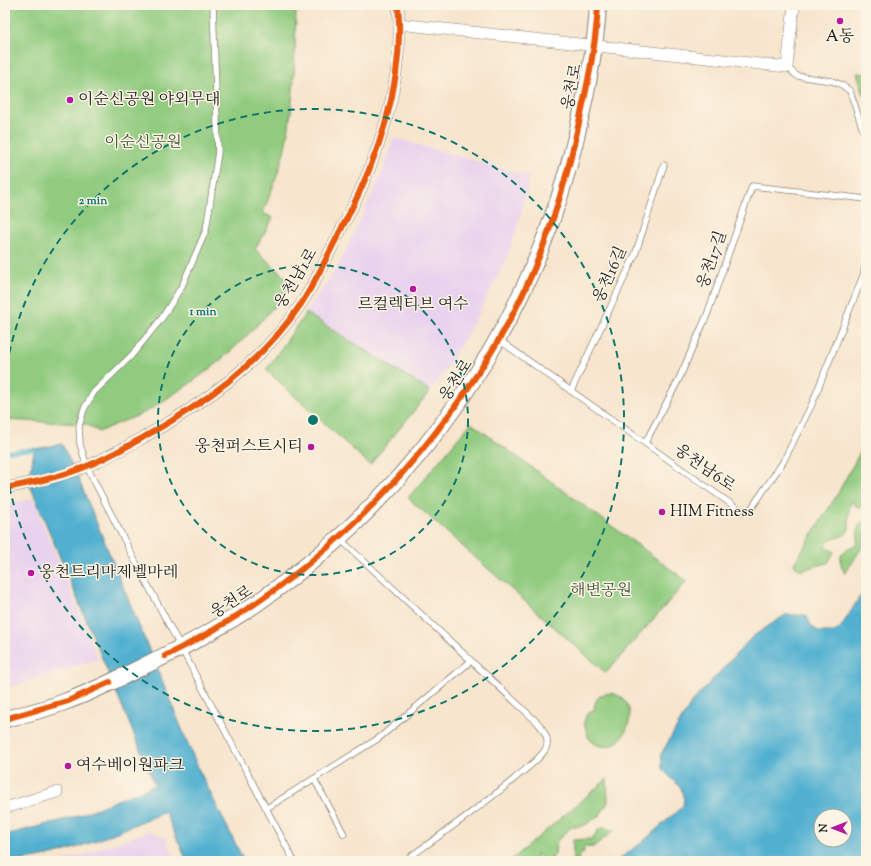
<svg xmlns="http://www.w3.org/2000/svg" width="871" height="866" viewBox="0 0 871 866" font-family="'Sorts Mill Goudy','Noto Serif KR',serif">
<rect width="100%" height="100%" fill="#fcf5e5"/>
<filter id="ink" filterUnits="userSpaceOnUse"><feTurbulence type="fractalNoise" baseFrequency=".025" numOctaves="2"/><feDisplacementMap in="SourceGraphic" scale="8" xChannelSelector="R" yChannelSelector="G"/><feConvolveMatrix kernelMatrix="1 2 1 2 8 2 1 2 1" color-interpolation-filters="sRGB"/></filter>
<filter id="wash" filterUnits="userSpaceOnUse"><feTurbulence type="fractalNoise" baseFrequency=".012" numOctaves="4" result="noise"/><feDisplacementMap in="SourceGraphic" scale="16" xChannelSelector="R" yChannelSelector="G"/><feGaussianBlur stdDeviation="0.9" result="paint"/><feColorMatrix in="noise" values="0 0 0 0 0 0 0 0 0 0 0 0 0 0 0 0 0 1.4 0 .05"/><feComposite in="paint" operator="in"/></filter>
<g filter="url(#wash)">
<rect width="100%" height="100%" fill="#f7e5cd"/>
<!-- built -->
<g fill="#e9d2ee">
<polygon points="394,138 529,176 520,218 507,258 473,324 446,369 430,391 306,313 339,264 383,171"/>
<polygon points="33,499 98,659 5,689 5,503"/>
<polygon points="149,831 166,838 175,861 58,861 77,857"/>
</g>
<!-- green -->
<g fill="#90cb7f" stroke="#56744e">
<path d="M5,5H296C295,48 295,101 286,143C281,167 272,190 263,213L273,218L255,249L293,285C254,330 224,363 172,395C163,401 153,408 144,413C129,420 113,424 99,432L86,424L5,420Z"/>
<polygon points="857,73 866,74 866,101"/>
<polygon points="306,313 430,391 370,465 266,370"/>
<polygon points="471,423 687,581 606,673 408,498"/>
<path d="M866,441L864,505L860,508L851,502C844,519 860,535 831,539L824,548L831,549L834,552L828,563L801,570L793,565L837,495Z"/>
<path d="M866,520V541L845,574L841,565V555L846,550L857,545C860,535 853,526 866,520Z"/>
<path d="M612,693C652,704 616,771 588,737L584,722L587,713L594,711C594,699 600,693 612,693Z"/>
<polygon points="607,779 608,802 600,815 585,825 570,828 556,842 555,854 551,860 544,861 537,853 535,861 510,861"/>
<polygon points="603,828 615,830 593,847 584,847 583,854 579,854 580,858 573,861 573,840 592,839 598,830"/>
</g>
<!-- water -->
<g fill="#51b0d0" stroke="#366676" fill-rule="evenodd">
<path d="M62,444L79,480L198,768L244,861H187L165,812C114,832 61,861 5,861V835L75,817L155,785L29,483L34,449Z"/>
<path d="M866,587V861H616L640,844L683,806L684,799L681,788L662,769L661,754L692,702L752,637L785,615H806L811,625L819,632H835L841,627ZM821,816H845V840H821Z"/>
</g>
<g fill="none" stroke-linecap="round" stroke-linejoin="round">
<!-- stream -->
<polyline stroke="#51b0d0" stroke-width="4" points="5,452 34,449"/>
</g>
</g>
<g filter="url(#ink)">
<g fill="none" stroke-linecap="round" stroke-linejoin="round">
<!-- lane casing -->
<g stroke="#8a8074" stroke-width="7">
<g id="lane">
<polyline points="213,5 218,152 206,230 182,286 162,318 131,356 94,392 84,409 79,426 80,444 87,467 133,557 294,861"/>
<polyline points="787,67 797,76 832,81 842,85 850,91 866,139"/>
<polyline points="499,340 741,511 747,512 751,509 783,462 812,404 863,276 866,263"/>
<polyline points="571,391 635,255 664,165"/>
<polyline points="645,443 678,381 707,315 752,186 866,199"/>
<path d="M339,538L538,723C544,731 551,740 545,750C538,761 523,771 514,779C478,809 441,835 404,861"/>
<polyline points="314,779 344,834"/>
<polyline points="267,808 379,738 471,661"/>
</g>
</g>
<!-- street casing -->
<g stroke="#8a8074" stroke-width="12">
<g id="street">
<polyline points="399,24 787,67 794,5"/>
<path d="M5,488C32,483 62,477 87,466C107,458 126,447 144,437C205,403 262,362 301,304C317,280 332,246 346,220C380,154 405,80 398,5"/>
<polyline points="5,808 57,792"/>
</g>
</g>
<!-- secondary casing -->
<g stroke="#8a8074" stroke-width="18">
<path id="secondary" d="M5,719C26,714 47,709 67,701C95,691 122,677 148,664C186,646 223,626 257,603C419,490 533,325 577,133C587,91 596,48 598,5"/>
</g>
<!-- lane -->
<use href="#lane" stroke="#fff" stroke-width="5.5"/>
<!-- street -->
<use href="#street" stroke="#fff" stroke-width="11"/>
<!-- secondary -->
<use href="#secondary" stroke="#fff" stroke-width="16"/>
<!-- cycleway casing -->
<g stroke="#fcf5e5" stroke-width="8">
<g id="cycleway">
<path d="M5,488C32,483 62,477 87,466C107,458 126,447 144,437C205,403 262,362 301,304C317,280 332,246 346,220C380,154 405,80 398,5"/>
<path d="M165,656C305,588 419,474 498,341C536,277 562,200 578,127C587,87 596,46 598,5"/>
<polyline points="5,719 68,701 110,682"/>
</g>
</g>
<!-- cycleway -->
<use href="#cycleway" stroke="#e8590c" stroke-width="6"/>
</g>
</g>
<!-- distance rings -->
<g fill="none" stroke="#0f766e" stroke-width="2" stroke-dasharray="7 5">
<circle cx="313" cy="420" r="155"/>
<path d="M5 377A311 311 0 1 1 5 463"/>
</g>
<!-- markers -->
<g fill="#b5179e" stroke="#fcf5e5" stroke-width="1.5">
<circle cx="840" cy="21" r="4"/>
<circle cx="70" cy="100" r="4"/>
<circle cx="413" cy="289" r="4"/>
<circle cx="311" cy="447" r="4"/>
<circle cx="662" cy="512" r="4"/>
<circle cx="31" cy="573" r="4"/>
<circle cx="68" cy="766" r="4"/>
</g>
<g text-anchor="middle" dominant-baseline="central" stroke-width="3" stroke-linejoin="round" paint-order="stroke">
<!-- poi labels -->
<g font-size="16" fill="#1c1c1c" stroke="#fcf5e5" text-anchor="start">
<text x="840" y="37" text-anchor="middle">A동</text>
<text x="78" y="100">이순신공원 야외무대</text>
<text x="413" y="305" text-anchor="middle">르컬렉티브 여수</text>
<text x="303" y="447" text-anchor="end">웅천퍼스트시티</text>
<text x="670" y="512">HIM Fitness</text>
<text x="39" y="573">웅천트리마제벨마레</text>
<text x="76" y="766">여수베이원파크</text>
</g>
<!-- street labels -->
<g font-size="16" fill="#1c1c1c" stroke="#fcf5e5">
<text transform="translate(573 87) rotate(-79)">웅천로</text>
<text transform="translate(713 260) rotate(-71)">웅천17길</text>
<text transform="translate(611 275) rotate(-66)">웅천16길</text>
<text transform="translate(297 279) rotate(-59)">웅천남1로</text>
<text transform="translate(457 381) rotate(-57)">웅천로</text>
<text transform="translate(704 469) rotate(35)">웅천남6로</text>
<text transform="translate(232 603) rotate(-33)">웅천로</text>
</g>
<!-- park labels -->
<g font-size="16" fill="#45593f" stroke="#fcf5e5">
<text x="143" y="143">이순신공원</text>
<text x="601" y="591">해변공원</text>
</g>
</g>
<circle cx="313" cy="420" r="6" fill="#0f766e" stroke="#fcf5e5" stroke-width="2"/>
<g font-size="12" text-anchor="middle" font-weight="bold" fill="#0f766e" stroke="#fcf5e5" stroke-width="3" stroke-linejoin="round" paint-order="stroke">
<text x="93" y="204">2 min</text>
<text x="203" y="315">1 min</text>
</g>
<!-- margin -->
<rect width="871" height="866" fill="none" stroke="#fcf5e5" stroke-width="20"/>
<!-- north arrow -->
<g transform="translate(833 828) rotate(270)"><circle r="19" fill="#fcf5e5" stroke="#a29e95"/>
<path d="M0-3L7 15L0 10L-7 15Z" fill="#b5179e"/>
<text y="-6" font-size="11" font-weight="bold" text-anchor="middle" fill="#1c1c1c">N</text>
</g>
</svg>
